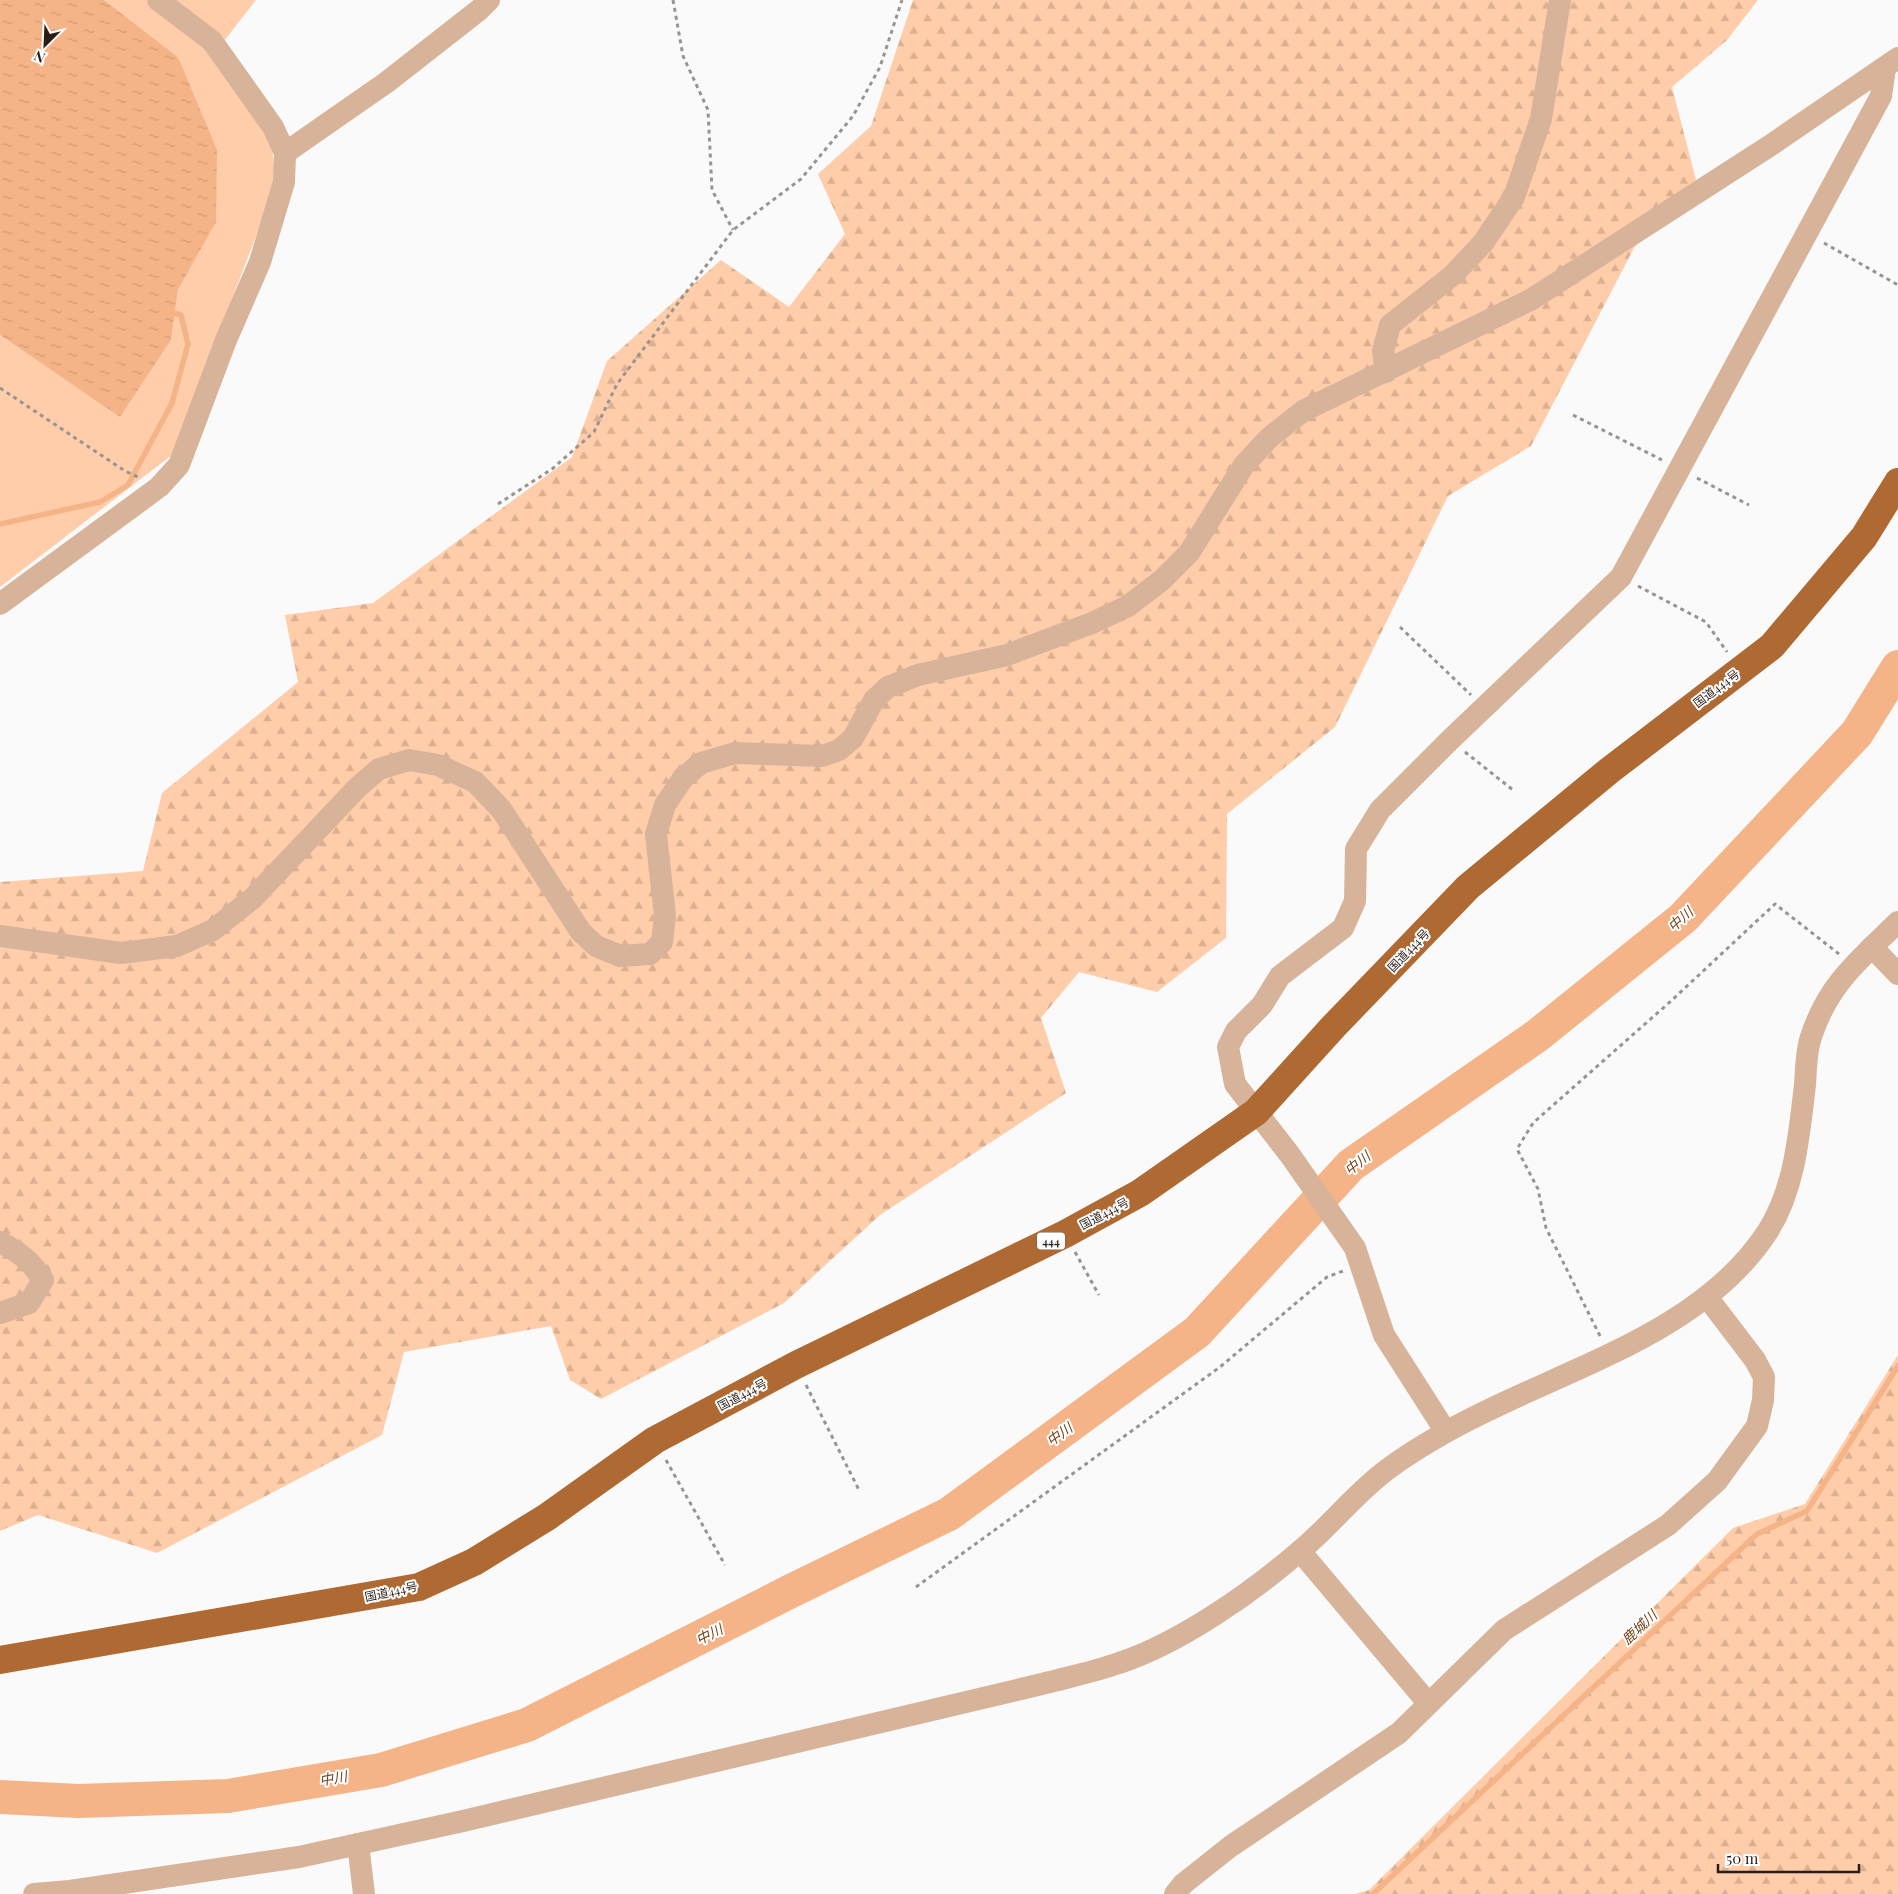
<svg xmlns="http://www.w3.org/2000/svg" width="1898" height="1894" viewBox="0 0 1898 1894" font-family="'Playfair Display','Noto Sans JP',serif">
<defs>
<pattern id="forest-firs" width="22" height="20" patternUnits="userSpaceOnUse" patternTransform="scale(1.25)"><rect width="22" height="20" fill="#ffcdaa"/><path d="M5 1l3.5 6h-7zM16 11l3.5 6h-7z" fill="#dbb091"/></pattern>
<pattern id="water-ripples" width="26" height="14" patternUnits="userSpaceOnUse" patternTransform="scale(1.25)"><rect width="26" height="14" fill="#f5b487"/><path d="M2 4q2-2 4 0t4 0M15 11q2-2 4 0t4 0" fill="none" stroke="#d29a74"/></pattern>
</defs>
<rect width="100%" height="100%" fill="#fafafa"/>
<!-- grass -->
<polygon fill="#ffcdaa" points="104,0 256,0 224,41 267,100 276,184 172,455 0,587 0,335 120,416 171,340 178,290 216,221 178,57"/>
<!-- forest -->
<g fill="url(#forest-firs)">
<polygon points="913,0 1758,0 1727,40 1672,87 1696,180 1635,246 1531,446 1448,496 1335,727 1227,814 1226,938 1157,992 1079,972 1041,1018 1066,1093 880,1215 784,1303 601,1399 570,1380 551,1326 404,1352 382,1435 157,1553 38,1515 0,1531 0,882 143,871 162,793 298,682 285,615 373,603 572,457 607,361 721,260 789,307 845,234 818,174 871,126"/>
<polygon points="1898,1355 1898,1894 1355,1894 1369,1890 1733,1528 1805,1504"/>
</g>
<!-- water -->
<polygon fill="url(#water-ripples)" points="0,0 104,0 178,57 217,150 216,222 178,290 171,340 120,417 0,335"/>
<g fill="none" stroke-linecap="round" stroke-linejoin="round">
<!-- stream -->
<g stroke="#f5b487" stroke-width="5.5">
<polyline points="0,524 100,502 128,485 172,403 188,344 181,315 167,311"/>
<polyline points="1373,1894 1757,1534 1807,1511 1898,1366"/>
</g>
<!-- river -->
<polyline stroke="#f5b487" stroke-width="34" points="0,1797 78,1801 228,1796 381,1770 527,1725 789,1592 949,1514 1197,1332 1351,1165 1538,1035 1683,918 1857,733 1898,667"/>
<!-- path -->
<g stroke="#9a9490" stroke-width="3" stroke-dasharray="4 4" stroke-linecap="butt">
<polyline points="673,0 683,56 708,110 712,190 733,230"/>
<polyline points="1824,243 1898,285"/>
<polyline points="0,388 125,471 138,477"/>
<polyline points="1573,415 1662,460"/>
<polyline points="1697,478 1749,505"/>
<polyline points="498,504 552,469 594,432 617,384 733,230 801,179 853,116 880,67 902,0"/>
<polyline points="1638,586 1706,622 1727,652"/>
<polyline points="1400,627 1471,695"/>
<polyline points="1465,752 1513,790"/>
<polyline points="1075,1252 1099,1295"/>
<polyline points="1600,1336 1546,1228 1538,1189 1517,1149 1533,1123 1671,1001 1775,904 1839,954"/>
<polyline points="806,1385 859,1490"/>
<polyline points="666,1460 725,1565"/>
<polyline points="916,1587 1220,1367 1327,1277 1343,1271"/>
</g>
<!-- minor -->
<g stroke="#d7b39a" stroke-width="22">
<polyline points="285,153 387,82 479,10 489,0"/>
<polyline points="1386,372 1383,351 1390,325 1453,275 1483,243 1514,197 1541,119 1560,0"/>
<polyline points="0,604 159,487 179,465 226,340 260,262 284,182 285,153 273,127 212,41 158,0"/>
<polyline points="0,936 121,953 177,946 213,930 253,898 357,788 379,769 409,760 438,765 475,782 501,809 581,932 596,946 620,956 650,954 662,942 665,916 656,834 665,805 683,778 701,763 735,753 822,756 839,750 853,738 874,700 888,687 918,675 1007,655 1092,623 1128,606 1162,580 1189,553 1244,465 1269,438 1303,411 1532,299 1771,145 1898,58"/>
<polyline points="1872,947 1898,974"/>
<path d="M0,1242C19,1252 31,1261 43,1280L29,1303L0,1313"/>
<polyline points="1446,1432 1384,1335 1355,1248 1290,1155 1235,1084 1228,1047 1236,1031 1262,1005 1280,976 1343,928 1355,901 1356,849 1380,810 1450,740 1621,577 1881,96 1885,68"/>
<polyline points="1300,1551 1428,1703"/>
<polyline points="358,1844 364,1894"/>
<path d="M34,1894L70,1891L299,1857L463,1821L1042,1684C1068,1677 1094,1672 1119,1663C1180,1643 1251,1593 1300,1551C1329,1527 1354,1495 1384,1472C1403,1457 1425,1444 1446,1432C1551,1372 1699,1338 1768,1231C1795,1188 1799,1135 1805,1085C1806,1070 1806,1051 1811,1037C1828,984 1860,959 1898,922"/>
<polyline points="1175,1894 1183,1884 1231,1846 1399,1733 1504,1630 1668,1525 1717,1481 1757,1426 1763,1400 1764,1377 1755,1360 1707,1297"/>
</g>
<!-- trunk -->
<polyline stroke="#ae6a32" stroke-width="28" points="0,1660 419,1587 474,1562 547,1517 655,1440 796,1365 1065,1234 1140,1193 1256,1112 1333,1027 1468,887 1610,770 1772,646 1864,537 1898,482"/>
</g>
<g text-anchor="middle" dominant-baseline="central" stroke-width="4" stroke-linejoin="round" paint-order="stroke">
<!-- shield labels -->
<rect fill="#fff" stroke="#6a615b" stroke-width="1" x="1037" y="1232.5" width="28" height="17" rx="4"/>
<g font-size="11" font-weight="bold" fill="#2a1d15">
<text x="1051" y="1241">444</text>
</g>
<!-- street labels -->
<g font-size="12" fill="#2a1d15" stroke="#fff">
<text transform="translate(1716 688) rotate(-37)">国道444号</text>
<text transform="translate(1408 950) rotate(-46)">国道444号</text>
<text transform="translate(1104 1213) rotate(-28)">国道444号</text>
<text transform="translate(742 1394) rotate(-28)">国道444号</text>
<text transform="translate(391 1591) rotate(-12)">国道444号</text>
</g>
<!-- water labels -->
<g font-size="14" font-style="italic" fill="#744116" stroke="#fff">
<text transform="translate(1680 919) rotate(-42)">中川</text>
<text transform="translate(1357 1163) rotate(-39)">中川</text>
<text transform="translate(1059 1434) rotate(-36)">中川</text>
<text transform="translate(1639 1627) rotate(-43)">鹿城川</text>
<text transform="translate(709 1634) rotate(-27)">中川</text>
<text transform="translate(333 1778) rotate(-10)">中川</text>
</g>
</g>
<!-- north arrow -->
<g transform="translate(45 45) rotate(204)" stroke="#ffffff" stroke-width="4" paint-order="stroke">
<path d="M0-4L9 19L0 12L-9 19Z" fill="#2a1d15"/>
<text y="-8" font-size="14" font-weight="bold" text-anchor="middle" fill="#2a1d15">N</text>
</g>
<!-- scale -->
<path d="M1718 1864v8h141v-8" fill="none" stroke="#2a1d15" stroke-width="2.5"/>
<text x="1726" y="1864" font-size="15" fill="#2a1d15" stroke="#ffffff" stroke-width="4" paint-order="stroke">50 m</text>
</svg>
